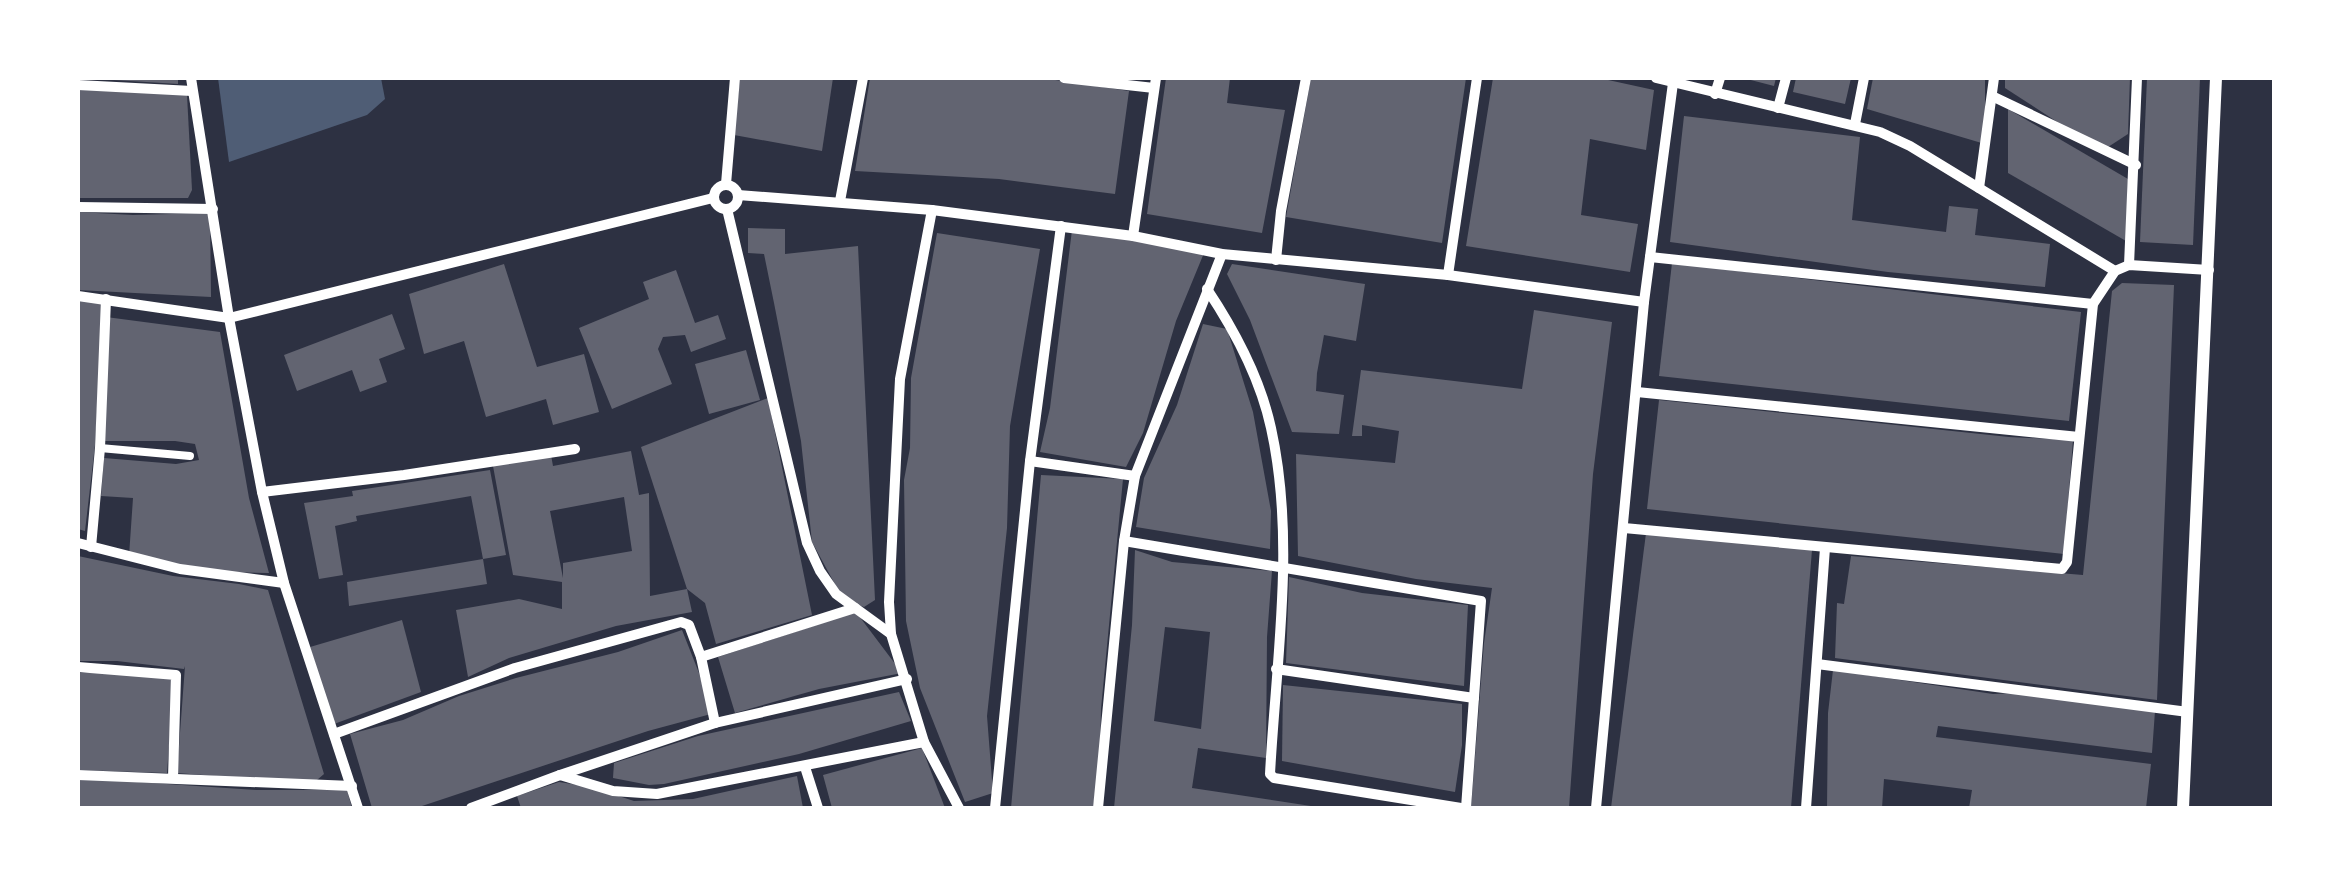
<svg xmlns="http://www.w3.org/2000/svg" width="2352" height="886" viewBox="0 0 2352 886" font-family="'Asap Condensed',sans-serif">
<rect width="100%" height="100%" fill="#2d3142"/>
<!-- water -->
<polygon fill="#4f5d75" points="218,78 381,78 385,99 367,115 229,162"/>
<!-- building -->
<g fill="#626471" fill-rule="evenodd">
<polygon points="114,78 178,78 178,84 114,80"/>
<polygon points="740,78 833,78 822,151 734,135"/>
<polygon points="870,78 1042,78 1129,91 1115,194 999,179 855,171"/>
<polygon points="1166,78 1230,78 1227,103 1285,110 1262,233 1147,214"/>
<polygon points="1311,78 1466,78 1442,243 1286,217"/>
<polygon points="1493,78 1599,78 1654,90 1646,150 1590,139 1581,215 1638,224 1630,272 1466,246"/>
<polygon points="1743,78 1776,78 1774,86"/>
<polygon points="1796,78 1851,78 1845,104 1793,92"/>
<polygon points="1873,78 1985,78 1985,144 1867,109"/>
<polygon points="2005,78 2130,78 2128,134 2105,149 2068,129 2005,88"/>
<polygon points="2147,78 2200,78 2193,245 2140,242"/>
<polygon points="78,89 187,95 192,190 188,198 78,198"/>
<polygon points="2008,109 2128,179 2126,241 2008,173"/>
<polygon points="1684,116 1860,137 1852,220 1946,232 1949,206 1978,209 1975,235 2050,244 2045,287 1888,272 1670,242"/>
<polygon points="78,212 133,215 210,213 211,297 78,290"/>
<polygon points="748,228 785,229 785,254 858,246 875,600 864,607 843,599 812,542 801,441 774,303 764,254 748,253"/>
<polygon points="1072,230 1204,253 1176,321 1143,433 1126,467 1040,452 1050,408"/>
<polygon points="937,233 1040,249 1010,426 1007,528 987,716 993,793 965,802 920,688 906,621 904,480 910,448 911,378"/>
<polygon points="1672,263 2081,312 2069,421 1659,376"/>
<polygon points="504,264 537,367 584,354 599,412 553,425 546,399 486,417 464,341 424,354 409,294"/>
<polygon points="1232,264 1365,284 1356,341 1324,335 1317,373 1316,391 1344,395 1339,434 1292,432 1250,320 1227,274"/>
<polygon points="676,270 695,323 718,315 726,339 691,352 685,335 663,337 658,349 672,384 612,409 579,328 649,299 643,282"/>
<polygon points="2122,283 2174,285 2157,700 1835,658 1837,603 1844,604 1851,556 2083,575 2112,291"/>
<polygon points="78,299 103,301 95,445 85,531 78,529"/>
<polygon points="1534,310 1612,322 1593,474 1569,808 1471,808 1484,643 1492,588 1416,579 1298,556 1296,454 1395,463 1399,431 1362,425 1362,436 1352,436 1361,370 1522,389"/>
<polygon points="392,314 405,349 379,359 387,382 360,392 352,370 297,391 284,355"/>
<polygon points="106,317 220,332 249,498 269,573 228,572 129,556 133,498 101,496 104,458 176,464 199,460 195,444 175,441 102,441"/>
<polygon points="1203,324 1227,329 1253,412 1271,511 1270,549 1136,527 1144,478 1177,405"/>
<polygon points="746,350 760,400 709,414 695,364"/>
<polygon points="768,398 812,615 716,644 705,603 687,589 641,447"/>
<polygon points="1659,400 2009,437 2073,440 2064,554 1647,509"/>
<path d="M631,451L639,495L649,493L650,596L687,589L692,612L616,626L509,658L468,677L456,610L519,599L562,609V582L513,575L493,466L551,455L553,466ZM624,497L632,551L563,563V578L550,511Z"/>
<polygon points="490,470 506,555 483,559 487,584 349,606 347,582 483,559 471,496 356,516 357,521 335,526 343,575 319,579 304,503 353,496 352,491"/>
<polygon points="1041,475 1123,479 1101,709 1100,758 1093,808 1011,808"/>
<polygon points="1646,533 1812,550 1791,808 1611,808"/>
<path d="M1135,550L1172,562L1272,571L1267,637L1266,758L1198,748L1192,788L1324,808H1114L1132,625ZM1165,627L1210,632L1201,729L1154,721Z"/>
<polygon points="78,556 173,576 239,584 268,590 324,774 317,780 282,781 177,773 185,666 184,669 117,661 78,661"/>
<polygon points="1289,577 1362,593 1468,605 1464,686 1286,663"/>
<polygon points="856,612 902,673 819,689 735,713 718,657"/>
<polygon points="402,620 421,692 334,724 310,647"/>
<polygon points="682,630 699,673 711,714 648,731 416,808 372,808 350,734 403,720 459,696 516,678 618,652"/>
<polygon points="1833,670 1993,694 2018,693 2155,711 2152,753 1938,726 1936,737 2151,764 2146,808 1969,808 1972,790 1884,779 1882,808 1827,808 1828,713"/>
<polygon points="108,672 174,677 167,773 78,770 78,673"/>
<polygon points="1283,685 1462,704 1462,745 1455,792 1282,761"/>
<polygon points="899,692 911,721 799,754 664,784 649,785 613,778 614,763 698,736"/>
<polygon points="922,748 945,808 832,808 823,775"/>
<polygon points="797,776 803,808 521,808 517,796 559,782 591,787 634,801 693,799"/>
<polygon points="78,778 256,790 347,790 352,808 78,808"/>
</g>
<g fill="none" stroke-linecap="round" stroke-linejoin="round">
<!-- pedestrian -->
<polyline stroke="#fff" stroke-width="8" points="100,448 190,456"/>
<!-- minor -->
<g stroke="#fff" stroke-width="10">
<polyline points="191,78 229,318 262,492 284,583 358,808"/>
<polyline points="1064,78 1154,88"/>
<polyline points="1656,78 1880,132 1910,146 2115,271"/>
<polyline points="78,85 192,91"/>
<polyline points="1715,94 1720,78"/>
<polyline points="1994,97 2136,165"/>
<polyline points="1778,108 1786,78"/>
<polyline points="1855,124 1864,78"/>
<polyline points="726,184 735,78"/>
<circle cx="726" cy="197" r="12"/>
<polyline points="1979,188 1994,78"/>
<polyline points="738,195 932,210 1133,236 1222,254 1448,275 1644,302"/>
<polyline points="840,201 863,78"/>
<polyline points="78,207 213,209"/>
<polyline points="727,209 807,543 820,571 836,594 891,634 924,742 959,808"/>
<polyline points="1133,236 1156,78"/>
<polyline points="1650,257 2093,304"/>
<polyline points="1276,260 1281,211 1306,78"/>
<polyline points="2129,265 2137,78"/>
<polyline points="1448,275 1477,78"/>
<path d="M1207,289C1235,331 1260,377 1271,428C1296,541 1276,660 1270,774L1274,778L1461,808"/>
<polyline points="78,296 229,318 713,198"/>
<polyline points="1637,392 2079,437"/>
<polyline points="1030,461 1135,476"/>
<polyline points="262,492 404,475 575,449"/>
<polyline points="1624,528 2062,569 2067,562 2093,304 2115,271 2129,265 2209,270"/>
<polyline points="1124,541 1481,601 1466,808"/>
<polyline points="78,543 180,569 284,583"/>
<polyline points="91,547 100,448 106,299"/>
<polyline points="891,634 889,602 900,379 932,210"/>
<polyline points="701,657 855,608"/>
<polyline points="1817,664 2188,712"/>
<polyline points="78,667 176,675 173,778"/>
<polyline points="1276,669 1474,698"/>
<polyline points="334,734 515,668 681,622 689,625 701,657 715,723"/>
<polyline points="805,767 818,808"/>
<polyline points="78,775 352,786"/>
<polyline points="560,775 613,791 657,794 924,742"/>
<polyline points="471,808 560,775 715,723 907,679"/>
<polyline points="995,808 1030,461 1061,226"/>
<polyline points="1098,808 1124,541 1135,476 1222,254"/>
<polyline points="1596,808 1644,302 1673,83"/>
<polyline points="1806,808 1825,548"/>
</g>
<!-- tertiary -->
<polyline stroke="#fff" stroke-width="12" points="2183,808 2216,78"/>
</g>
<!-- border -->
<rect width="2352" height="886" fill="none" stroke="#ffffff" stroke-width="160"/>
</svg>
